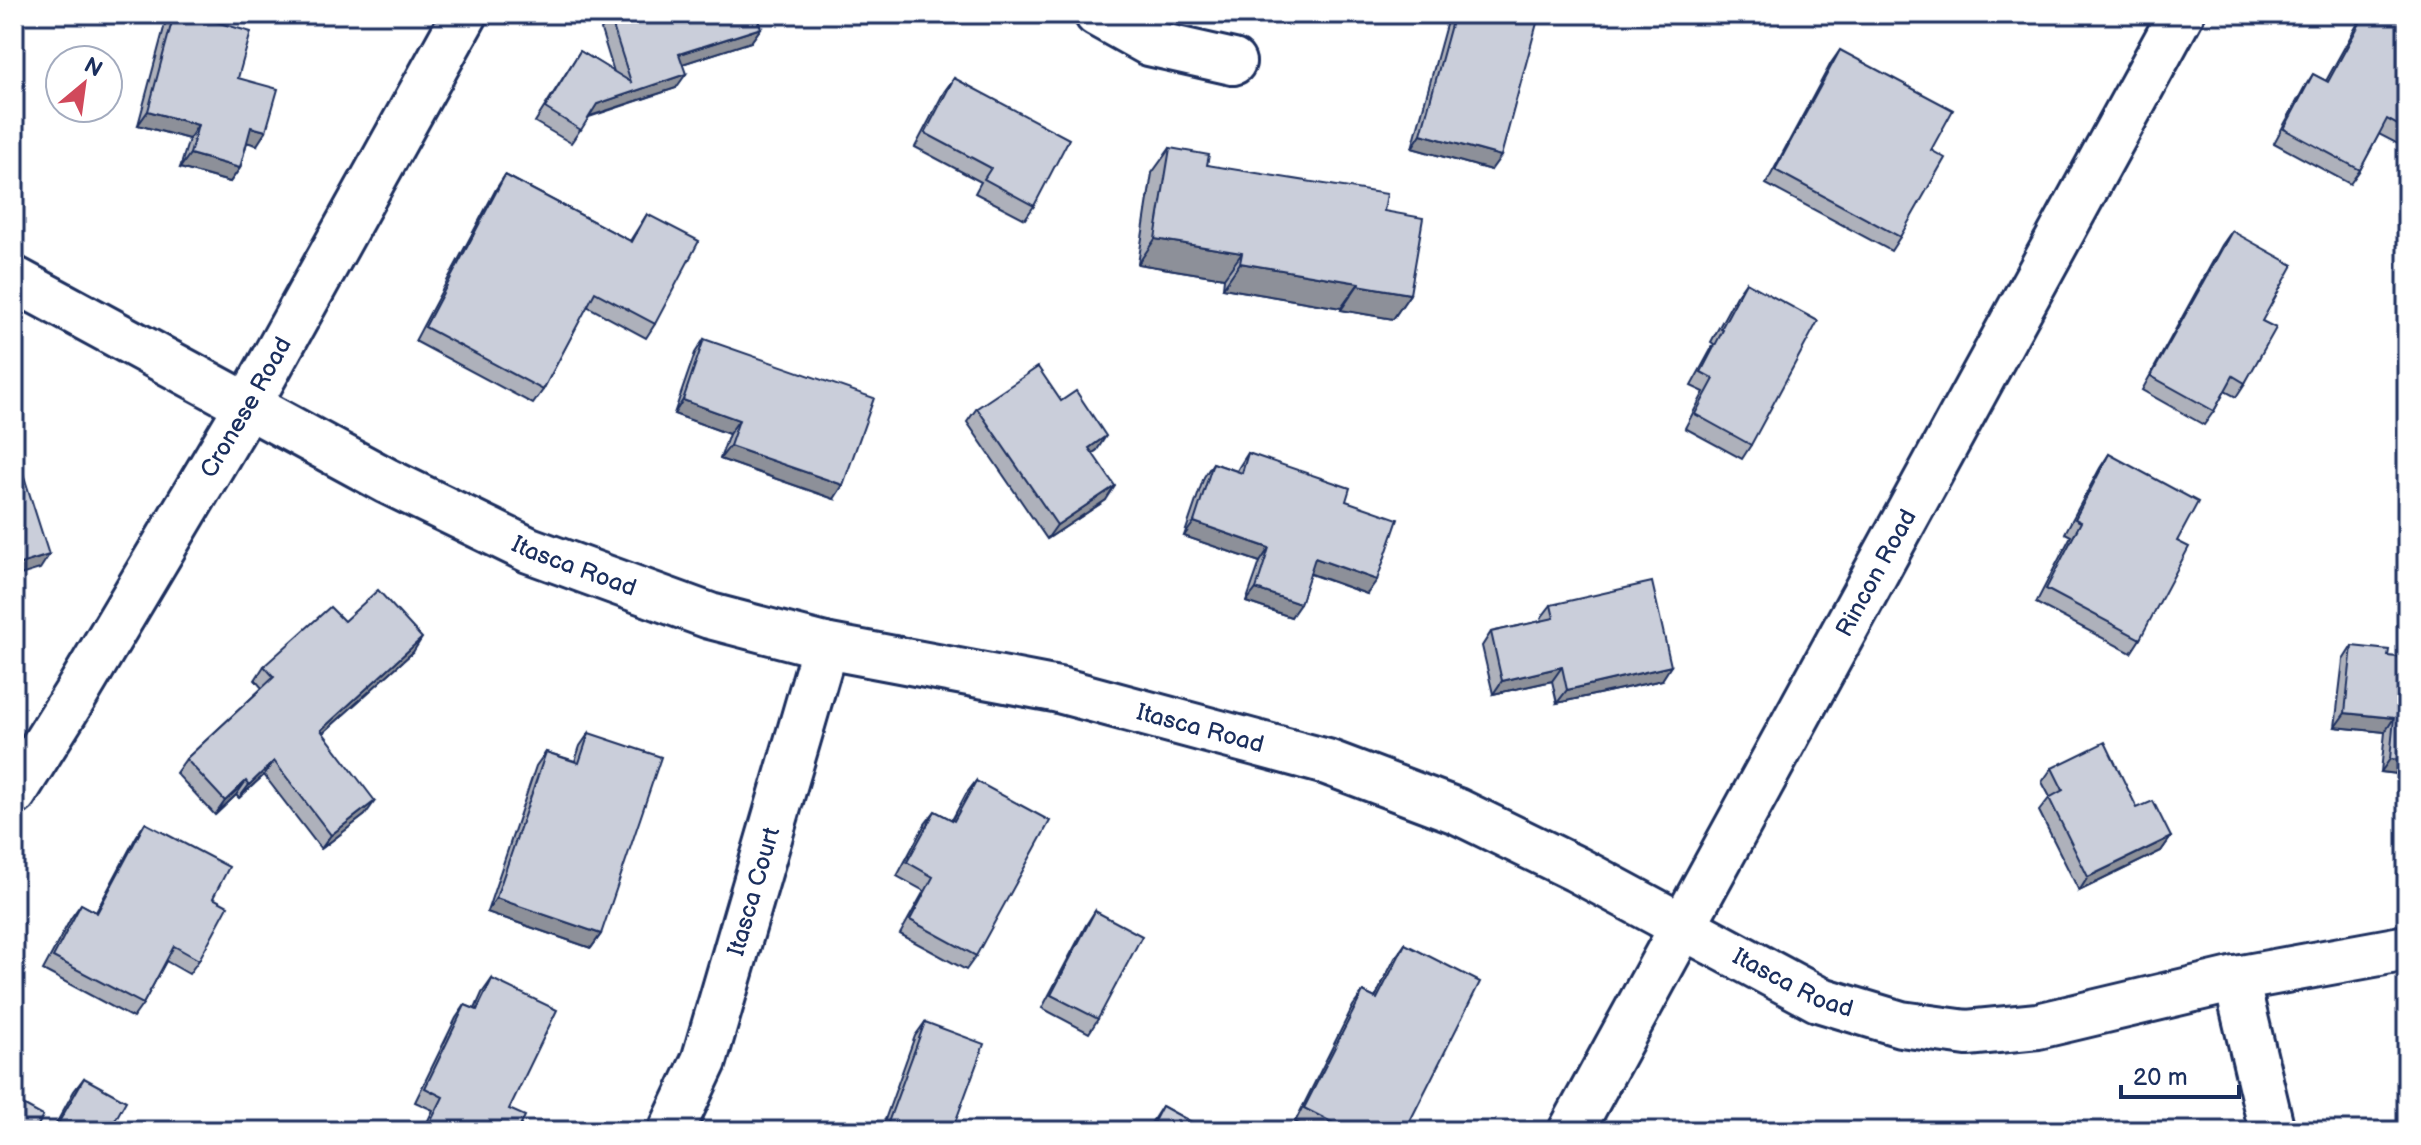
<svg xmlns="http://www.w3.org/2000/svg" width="2421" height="1145" viewBox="0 0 2421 1145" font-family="'Balsamiq Sans',sans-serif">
<rect width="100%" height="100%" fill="#fff"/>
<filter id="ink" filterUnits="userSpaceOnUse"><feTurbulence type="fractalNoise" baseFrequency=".0125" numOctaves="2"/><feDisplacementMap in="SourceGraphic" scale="16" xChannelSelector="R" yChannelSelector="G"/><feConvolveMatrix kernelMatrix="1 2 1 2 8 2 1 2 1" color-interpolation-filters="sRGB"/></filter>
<g filter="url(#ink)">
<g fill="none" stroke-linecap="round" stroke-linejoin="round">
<!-- minor casing -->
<g stroke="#1b2f5e" stroke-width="50">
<g id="minor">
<polyline points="1097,14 1149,43 1233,62"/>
<path id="s1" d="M14,279L387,481L529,550L710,616L825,646L1059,690L1327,762L1457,811L1576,869L1818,999L1901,1024L1967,1033L2038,1026L2236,979L2407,948"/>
<path id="s2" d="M14,793L76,694L248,405L465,14"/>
<polyline points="2236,979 2272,1131"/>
<path id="s3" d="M671,1131L704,1061L825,646"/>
<path id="s4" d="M1571,1131L2181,14"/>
</g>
</g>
<!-- minor -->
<use href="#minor" stroke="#fff" stroke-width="44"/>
</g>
<!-- wall -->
<g fill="#aeb1bb" stroke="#1b2f5e" stroke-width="2">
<polygon points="173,14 188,14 238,78 257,145 247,142 240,168 230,182 180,168 189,139 138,125 165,24"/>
<polygon points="1449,14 1504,14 1491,170 1412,148"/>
<polygon points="2363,14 2402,14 2407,17 2407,131 2398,144 2379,134 2360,170 2350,184 2274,143 2304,88 2313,74 2326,81"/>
<polygon points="610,17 761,28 751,42 682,64 676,88 589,117 571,143 535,122 580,51 614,72 601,30"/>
<polygon points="1840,50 1931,150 1900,237 1891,251 1766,184 1831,63"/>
<polygon points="954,78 1034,206 1025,219 975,193 981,182 915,147 944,92"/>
<polygon points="1170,148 1207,165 1384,211 1410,294 1393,319 1341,310 1341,308 1223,288 1224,278 1138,264 1152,173"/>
<polygon points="505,175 630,241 647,214 655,324 646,338 587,306 543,390 533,404 415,341 496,189"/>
<polygon points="2232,231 2262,321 2245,383 2236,397 2225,391 2214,411 2204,425 2142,390 2222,245"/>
<polygon points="1746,282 1751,445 1742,459 1685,428 1704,392 1691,386 1714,344 1711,342 1736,296"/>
<polygon points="704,339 834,499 720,459 729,434 674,414 695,353"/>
<polygon points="1061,401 1097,450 1093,453 1106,500 1047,539 967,422 977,408"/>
<polygon points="1248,453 1346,501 1367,594 1310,574 1291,617 1246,602 1260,562 1184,536 1204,477 1213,463 1237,471 1239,467"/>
<polygon points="2109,454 2177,541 2140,639 2131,653 2036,603 2071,536 2065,533 2100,468"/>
<polygon points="1551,605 1662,680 1557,703 1552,681 1493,694 1482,646 1491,632 1542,621 1541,618"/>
<polygon points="344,621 413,652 323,733 365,815 321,849 264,775 239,798 236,795 215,815 176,773 186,759 262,688 255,680 264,666"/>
<polygon points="2352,646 2388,656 2407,775 2381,772 2385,732 2335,727 2343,660"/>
<polygon points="589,733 601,934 591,948 487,912 536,766 546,752 575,761 580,746"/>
<polygon points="2052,768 2137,808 2171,837 2161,851 2079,891 2039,811 2050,797 2042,782"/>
<polygon points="976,781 976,956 966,970 900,934 924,891 897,876 925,824 935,811 952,820 966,794"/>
<polygon points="145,823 213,898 199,960 189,974 166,961 143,1004 133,1018 43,970 71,918 81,904 96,912 136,837"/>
<polygon points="1095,911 1098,1019 1089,1033 1042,1008 1086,925"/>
<polygon points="1405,944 1405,1131 1313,1131 1295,1122 1353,1006 1363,992 1375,998 1395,958"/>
<polygon points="492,979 509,1109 518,1131 423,1131 433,1110 415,1102 456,1018 465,1005 475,1009 482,993"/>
<polygon points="925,1022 952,1131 881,1131 915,1036"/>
<polygon points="84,1078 109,1131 52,1131 74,1091"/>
<polygon points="1162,1106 1207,1131 1146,1131"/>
</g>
<!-- shaded-wall -->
<g fill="#8d9099" stroke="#1b2f5e" stroke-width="2">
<polygon points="761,28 751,42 670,68 679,54"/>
<polygon points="686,74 676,88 587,117 597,104"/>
<polygon points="148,111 198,125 189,139 138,125"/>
<polygon points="251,127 266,131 257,145 242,141"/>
<polygon points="1421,134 1501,156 1491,170 1412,148"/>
<polygon points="190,154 240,168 230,182 180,168"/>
<polygon points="1155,239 1242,253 1224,278 1138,264"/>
<polygon points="1240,263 1359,283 1341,308 1223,288"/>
<polygon points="1358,285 1410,294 1393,319 1341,310"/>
<polygon points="683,400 739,420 729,434 674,414"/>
<polygon points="1106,436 1097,450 1080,462 1089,448"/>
<polygon points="730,446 843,485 834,499 720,459"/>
<polygon points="1115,486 1106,500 1047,539 1057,525"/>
<polygon points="1194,522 1269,548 1260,562 1184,536"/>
<polygon points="49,555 40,569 14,577 14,566"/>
<polygon points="1315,558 1377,580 1367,594 1306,572"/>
<polygon points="1256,589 1300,604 1291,617 1246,602"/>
<polygon points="422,638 413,652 311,744 321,730"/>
<polygon points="1671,666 1662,680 1557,703 1567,690"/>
<polygon points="1562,667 1552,681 1493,694 1502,681"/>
<polygon points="2345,713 2394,718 2385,732 2335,727"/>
<polygon points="2390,759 2407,760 2407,775 2381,772"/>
<polygon points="274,761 264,775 239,798 249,785"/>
<polygon points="246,781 236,795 215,815 225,801"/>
<polygon points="375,801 365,815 321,849 331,835"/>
<polygon points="2171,837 2161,851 2079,891 2088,877"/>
<polygon points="496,898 601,934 591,948 487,912"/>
</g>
<!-- building -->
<g fill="#caceda" stroke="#1b2f5e" stroke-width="2">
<polygon points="174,14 188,14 251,32 238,78 278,89 266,131 251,127 240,168 190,154 198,125 148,111"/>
<polygon points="619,14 756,14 761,28 679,54 686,74 597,104 581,130 545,108 580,51 631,82 610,17"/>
<polygon points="1454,14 1504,14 1537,23 1501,156 1421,134"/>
<polygon points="2365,14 2402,14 2407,17 2407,130 2387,119 2360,170 2284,129 2313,74 2328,82"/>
<polygon points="1840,50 1953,110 1931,150 1945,158 1900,237 1775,170"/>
<polygon points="954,78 1069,139 1034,206 984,179 991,168 925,133"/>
<polygon points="1170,148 1209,155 1207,165 1387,194 1384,211 1423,218 1410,294 1358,285 1359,283 1240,263 1242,253 1155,239"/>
<polygon points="505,175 632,242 647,214 699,241 655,324 595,292 543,390 425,327"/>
<polygon points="2232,231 2293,265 2262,321 2276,328 2245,383 2233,376 2214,411 2151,376"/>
<polygon points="1746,282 1818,321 1751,445 1695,414 1714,379 1701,372 1723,330 1721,329"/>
<polygon points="704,339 874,398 843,485 730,446 739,420 683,400"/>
<polygon points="1038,367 1061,401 1076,391 1106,436 1089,448 1115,486 1057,525 977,408"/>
<polygon points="14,445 49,555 14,566"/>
<polygon points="1248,453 1350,488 1346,501 1398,519 1377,580 1315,558 1300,604 1256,589 1269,548 1194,522 1213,463 1242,473"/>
<polygon points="2109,454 2198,502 2177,541 2189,547 2140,639 2046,589 2081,522 2075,519"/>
<polygon points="1652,582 1671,666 1567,690 1562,667 1502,681 1491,632 1554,618 1551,605"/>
<polygon points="378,590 422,638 321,730 375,801 331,835 274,761 249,785 246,781 225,801 186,759 274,677 264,666 330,607 344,621"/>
<polygon points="2352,646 2389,650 2388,656 2407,658 2407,760 2390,759 2394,718 2345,713"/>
<polygon points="589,733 661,757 601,934 496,898 546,752 579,763"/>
<polygon points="2105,742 2137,808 2153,801 2171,837 2088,877 2049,798 2063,790 2052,768"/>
<polygon points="976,781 1050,821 976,956 910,920 933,877 907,862 935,811 954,821"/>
<polygon points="145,823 229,867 213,898 228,906 199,960 174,946 143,1004 53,957 81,904 97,913"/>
<polygon points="1095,911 1142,936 1098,1019 1051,995"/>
<polygon points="1405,944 1480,982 1405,1131 1349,1131 1304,1108 1363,992 1377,999"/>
<polygon points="492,979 557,1010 509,1109 525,1116 518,1131 426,1131 443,1097 425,1088 465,1005 477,1010"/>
<polygon points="925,1022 984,1044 952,1131 893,1131 886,1128"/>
<polygon points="84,1078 126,1101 109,1131 58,1131 55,1129"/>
<polygon points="14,1100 43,1116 35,1131 14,1131"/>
<polygon points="1162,1106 1208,1131 1149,1131"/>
<polygon points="2070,1120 2081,1131 2058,1131"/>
</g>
</g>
<g text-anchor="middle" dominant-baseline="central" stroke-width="6" stroke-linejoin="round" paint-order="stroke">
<!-- street labels -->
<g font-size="24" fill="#1b2f5e" stroke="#fff">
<text stroke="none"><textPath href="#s2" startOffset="450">Cronese Road</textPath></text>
<text stroke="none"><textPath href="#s1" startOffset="630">Itasca Road</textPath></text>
<text stroke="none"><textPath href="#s4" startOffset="636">Rincon Road</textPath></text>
<text stroke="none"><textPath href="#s1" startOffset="1278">Itasca Road</textPath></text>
<text stroke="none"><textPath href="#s3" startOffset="254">Itasca Court</textPath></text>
<text stroke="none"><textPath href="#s1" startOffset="1926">Itasca Road</textPath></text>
</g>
</g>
<!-- margin -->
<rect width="2421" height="1145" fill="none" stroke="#fff" stroke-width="48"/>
<rect x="24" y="24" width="2373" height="1097" fill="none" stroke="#1b2f5e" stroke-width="3" filter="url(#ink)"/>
<!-- north arrow -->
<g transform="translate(84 84) rotate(29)"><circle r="38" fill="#ffffff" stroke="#a4acbf" stroke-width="2"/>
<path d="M0-6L14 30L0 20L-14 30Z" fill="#d1495b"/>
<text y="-12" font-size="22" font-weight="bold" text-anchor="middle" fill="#1b2f5e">N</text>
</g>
<!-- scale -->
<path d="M2121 1085v12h118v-12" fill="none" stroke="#1b2f5e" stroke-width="4"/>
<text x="2133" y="1085" font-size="24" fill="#1b2f5e" stroke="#ffffff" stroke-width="6" paint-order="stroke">20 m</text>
</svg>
